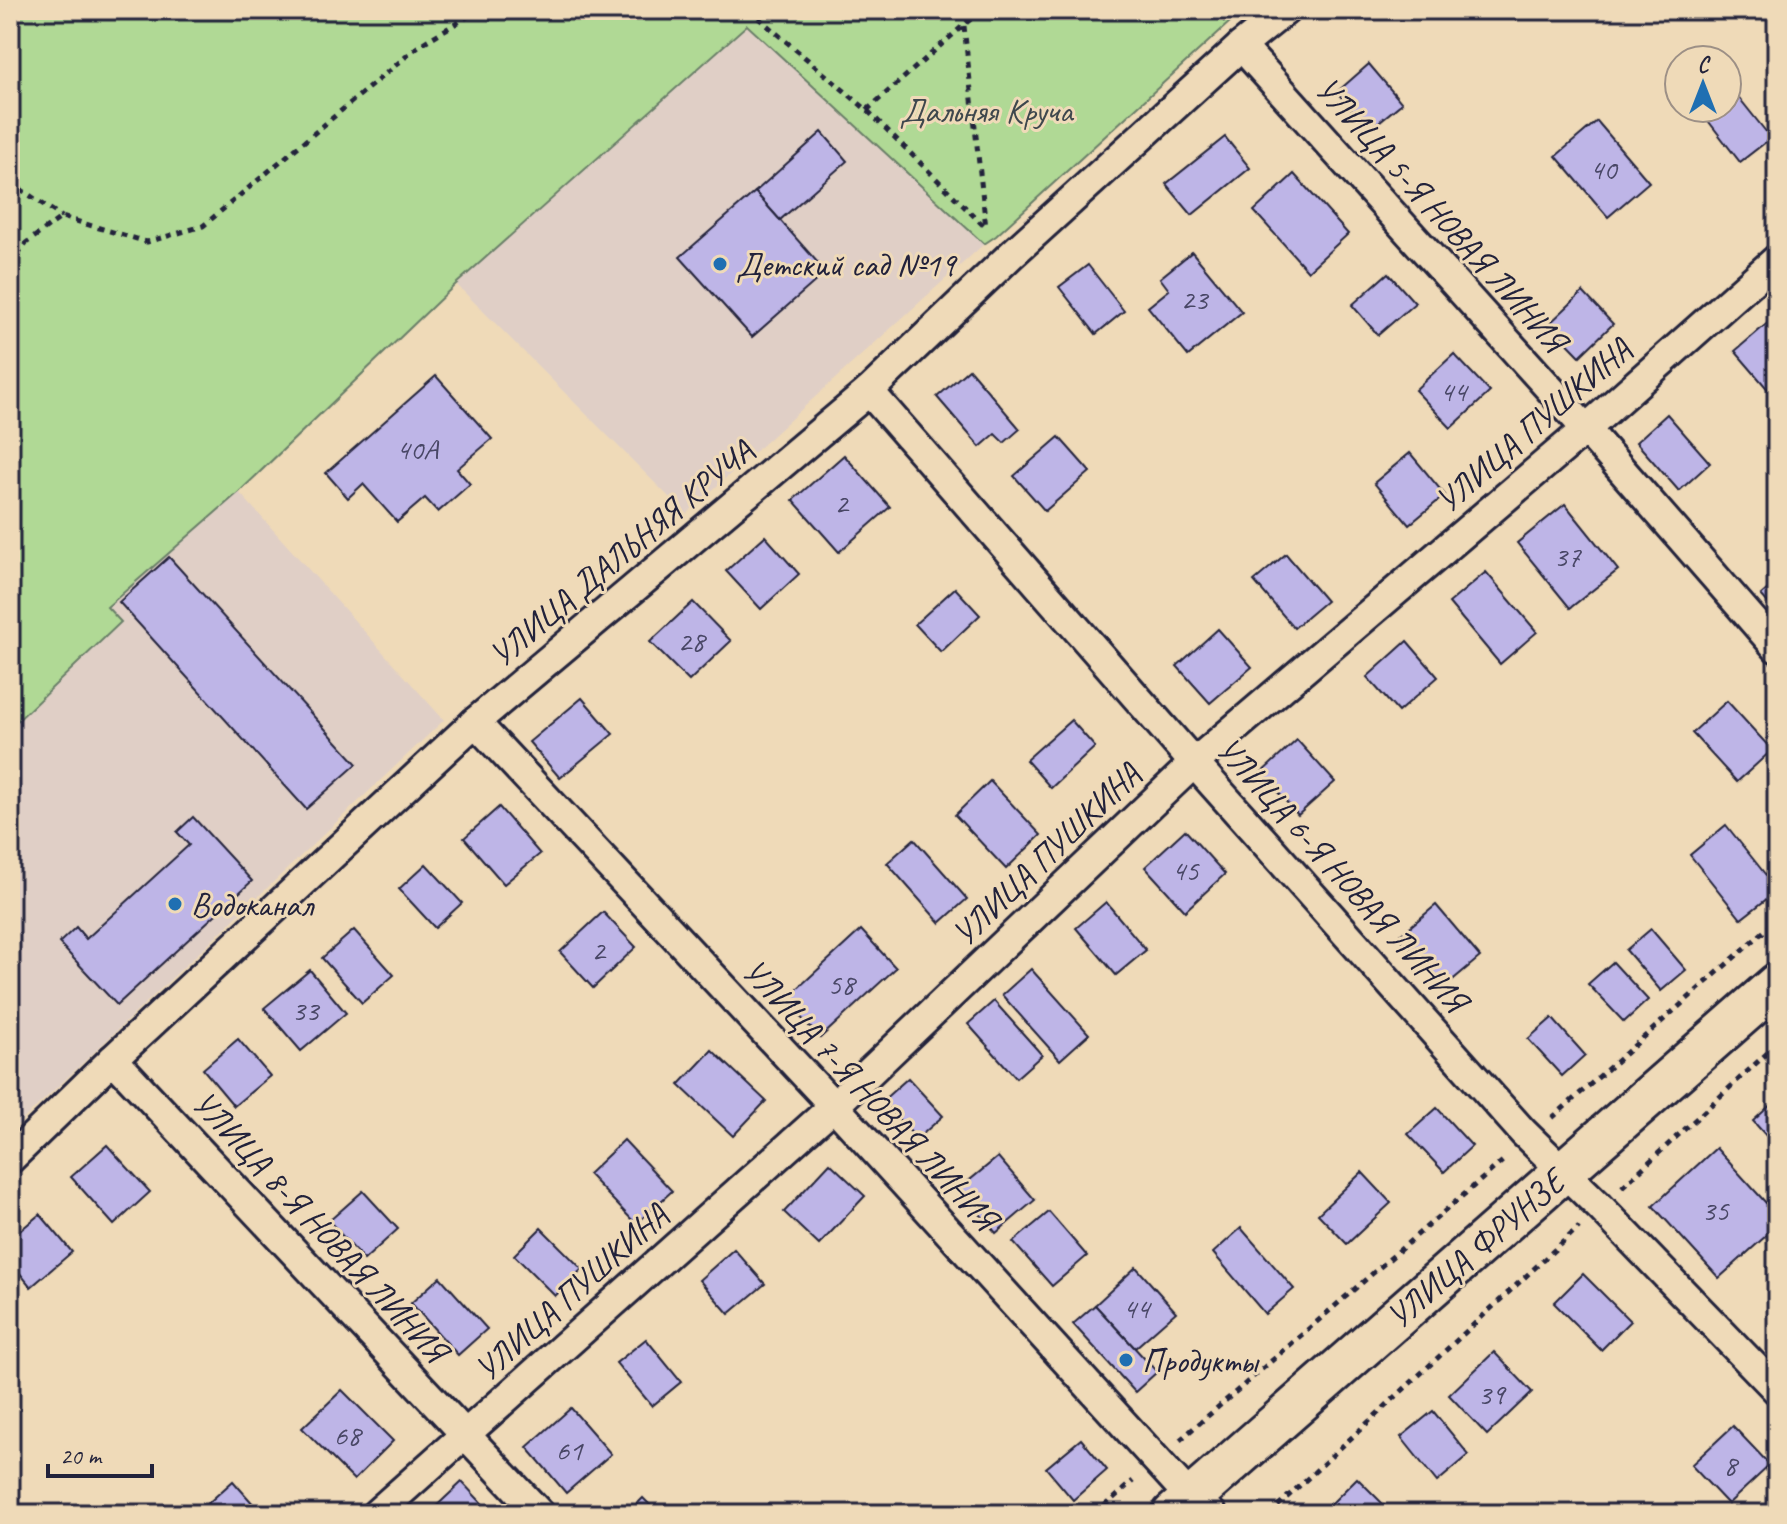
<svg xmlns="http://www.w3.org/2000/svg" width="1787" height="1524" viewBox="0 0 1787 1524" font-family="Caveat,sans-serif">
<rect width="100%" height="100%" fill="#efdab8"/>
<filter id="ink" filterUnits="userSpaceOnUse"><feTurbulence type="fractalNoise" baseFrequency=".0125" numOctaves="2"/><feDisplacementMap in="SourceGraphic" scale="16" xChannelSelector="R" yChannelSelector="G"/><feConvolveMatrix kernelMatrix="1 2 1 2 8 2 1 2 1" color-interpolation-filters="sRGB"/></filter>
<g filter="url(#ink)">
<!-- built -->
<g fill="#e0cfc6">
<polygon points="748,25 984,244 686,514 456,284"/>
<polygon points="239,492 444,720 10,1132 10,728 121,623 106,607"/>
</g>
<!-- green -->
<polygon fill="#b0d995" stroke="#697e68" stroke-width="2" points="10,10 1243,10 996,236 984,244 747,25 456,284 239,492 107,607 121,622 10,728"/>
<!-- building -->
<g fill="#beb5e7" stroke="#22223b" stroke-width="2">
<polygon points="1369,64 1402,103 1369,130 1337,92"/>
<polygon points="1736,94 1771,138 1740,162 1706,118 1719,108 1727,108 1727,101"/>
<polygon points="1597,121 1649,182 1608,217 1556,156"/>
<polygon points="822,132 847,161 780,220 755,192"/>
<polygon points="1225,137 1250,168 1192,215 1166,184"/>
<polygon points="1294,174 1348,234 1308,271 1254,211"/>
<polygon points="755,192 826,272 752,337 680,257"/>
<polygon points="1192,252 1242,312 1188,356 1148,307 1169,290 1160,278"/>
<polygon points="1088,265 1124,311 1096,334 1059,287"/>
<polygon points="1388,273 1415,303 1378,335 1352,305"/>
<polygon points="1583,292 1613,324 1580,356 1549,324"/>
<polygon points="1777,315 1777,400 1735,351"/>
<polygon points="1454,354 1490,392 1451,428 1415,390"/>
<polygon points="969,369 1020,429 1004,443 995,434 980,447 937,397"/>
<polygon points="436,376 492,439 457,469 470,484 438,512 425,498 397,522 363,484 348,498 326,473"/>
<polygon points="1667,414 1710,463 1679,491 1636,442"/>
<polygon points="1059,437 1090,472 1045,511 1014,476"/>
<polygon points="1410,453 1445,495 1409,525 1374,483"/>
<polygon points="844,455 890,507 839,552 793,500"/>
<polygon points="1565,504 1618,570 1570,608 1517,543"/>
<polygon points="765,536 799,574 761,609 726,571"/>
<polygon points="1286,554 1326,601 1294,628 1254,581"/>
<polygon points="169,557 357,764 306,809 119,602"/>
<polygon points="1486,572 1537,632 1500,664 1449,603"/>
<polygon points="1777,581 1777,613 1761,595"/>
<polygon points="955,588 980,615 941,652 915,624"/>
<polygon points="693,602 731,641 689,681 650,642"/>
<polygon points="1218,629 1252,667 1210,703 1177,666"/>
<polygon points="1407,641 1438,677 1398,712 1367,677"/>
<polygon points="582,698 613,734 560,778 529,742"/>
<polygon points="1727,701 1772,750 1737,782 1692,733"/>
<polygon points="1071,720 1095,747 1051,788 1026,760"/>
<polygon points="1297,740 1335,782 1298,815 1261,773"/>
<polygon points="990,781 1041,835 1006,869 955,815"/>
<polygon points="499,807 540,854 504,884 464,838"/>
<polygon points="193,817 252,881 117,1005 59,943 76,927 86,939 189,845 177,832"/>
<polygon points="1726,825 1777,889 1777,891 1741,919 1690,855"/>
<polygon points="1185,830 1225,874 1185,911 1145,867"/>
<polygon points="914,839 967,899 940,923 887,863"/>
<polygon points="426,864 462,903 435,928 399,889"/>
<polygon points="1106,902 1146,950 1116,975 1076,928"/>
<polygon points="1436,905 1480,957 1443,988 1399,936"/>
<polygon points="603,912 636,947 593,988 560,952"/>
<polygon points="1651,929 1686,970 1661,991 1626,950"/>
<polygon points="354,930 394,975 362,1003 322,958"/>
<polygon points="861,930 896,968 820,1038 785,1000"/>
<polygon points="1613,962 1648,1000 1624,1022 1588,984"/>
<polygon points="1031,969 1089,1034 1060,1060 1002,995"/>
<polygon points="310,970 346,1013 301,1051 264,1008"/>
<polygon points="994,1001 1042,1055 1016,1078 968,1024"/>
<polygon points="1552,1018 1585,1055 1562,1076 1528,1039"/>
<polygon points="238,1039 270,1076 234,1106 203,1069"/>
<polygon points="712,1050 766,1101 733,1136 679,1085"/>
<polygon points="908,1078 943,1116 917,1139 882,1101"/>
<polygon points="1777,1099 1777,1148 1753,1121"/>
<polygon points="1437,1108 1472,1146 1444,1172 1408,1134"/>
<polygon points="624,1140 672,1191 636,1224 588,1174"/>
<polygon points="107,1145 150,1192 114,1225 71,1177"/>
<polygon points="1716,1148 1777,1215 1777,1226 1719,1278 1653,1206"/>
<polygon points="998,1157 1035,1200 996,1233 959,1189"/>
<polygon points="830,1163 865,1196 819,1245 784,1212"/>
<polygon points="1362,1172 1391,1203 1347,1244 1318,1214"/>
<polygon points="363,1191 398,1229 364,1260 329,1221"/>
<polygon points="1049,1212 1087,1256 1052,1286 1013,1242"/>
<polygon points="40,1214 72,1252 31,1287 10,1261 10,1239"/>
<polygon points="541,1228 582,1269 555,1296 514,1255"/>
<polygon points="1241,1228 1294,1289 1265,1314 1213,1253"/>
<polygon points="734,1249 765,1284 729,1314 699,1280"/>
<polygon points="1136,1267 1176,1312 1135,1348 1095,1305"/>
<polygon points="1583,1274 1630,1321 1601,1350 1554,1303"/>
<polygon points="440,1277 487,1329 458,1355 411,1303"/>
<polygon points="1095,1305 1157,1372 1135,1392 1073,1324"/>
<polygon points="646,1339 681,1382 652,1406 616,1363"/>
<polygon points="1494,1352 1532,1392 1487,1435 1449,1395"/>
<polygon points="342,1390 393,1441 354,1480 302,1428"/>
<polygon points="571,1408 611,1454 566,1493 527,1447"/>
<polygon points="1433,1411 1469,1455 1437,1482 1401,1437"/>
<polygon points="1733,1426 1770,1465 1728,1504 1691,1465"/>
<polygon points="1081,1439 1107,1470 1073,1500 1046,1468"/>
<polygon points="1357,1478 1393,1514 1335,1514 1328,1507"/>
<polygon points="233,1481 262,1514 196,1514"/>
<polygon points="462,1482 492,1514 428,1514"/>
<polygon points="643,1498 659,1514 627,1514"/>
</g>
<g fill="none" stroke-linecap="round" stroke-linejoin="round">
<!-- minor casing -->
<g stroke="#22223b" stroke-width="34">
<g id="minor">
<polyline points="1241,46 1586,429 1777,648"/>
<polyline points="869,391 1194,763 1523,1132 1600,1207 1777,1390"/>
<polyline points="475,722 834,1106 1191,1498 1212,1514"/>
<polyline points="113,1059 540,1514"/>
<polyline points="10,1159 113,1059 475,722 869,391 1011,255 1241,46 1286,10"/>
<polyline points="376,1514 834,1106 1194,763 1586,429 1777,259"/>
</g>
</g>
<!-- secondary casing -->
<g stroke="#22223b" stroke-width="46">
<polyline id="secondary" points="1173,1514 1777,984"/>
</g>
<!-- path -->
<g stroke="#22223b" stroke-width="5" stroke-dasharray="6 6" stroke-linecap="butt">
<polyline points="656,10 673,10"/>
<polyline points="749,10 867,110 987,229"/>
<polyline points="1216,10 1226,21"/>
<polyline points="964,26 986,228"/>
<polyline points="867,110 981,10"/>
<polyline points="10,182 62,217"/>
<polyline points="10,264 26,243 62,217 147,242 203,226 421,44 479,10"/>
<polyline points="1552,1118 1777,920"/>
<polyline points="1622,1187 1777,1044"/>
<polyline points="1180,1440 1505,1159"/>
<polyline points="1095,1514 1133,1481"/>
<polyline points="1269,1514 1579,1227"/>
</g>
<!-- minor -->
<use href="#minor" stroke="#efdab8" stroke-width="28"/>
<!-- secondary -->
<use href="#secondary" stroke="#efdab8" stroke-width="40"/>
</g>
</g>
<!-- markers -->
<g fill="#1f6fb2" stroke="#efdab8" stroke-width="3">
<circle cx="720" cy="264" r="8"/>
<circle cx="175" cy="904" r="8"/>
<circle cx="1126" cy="1360" r="8"/>
</g>
<g text-anchor="middle" dominant-baseline="central" stroke-width="6" stroke-linejoin="round" paint-order="stroke">
<!-- number labels -->
<g font-size="30" fill="#494766">
<text x="1603" y="169">40</text>
<text x="1194" y="299">23</text>
<text x="1453" y="391">44</text>
<text x="417" y="449">40А</text>
<text x="841" y="503">2</text>
<text x="1567" y="556">37</text>
<text x="691" y="641">28</text>
<text x="1185" y="870">45</text>
<text x="598" y="950">2</text>
<text x="841" y="984">58</text>
<text x="305" y="1010">33</text>
<text x="1715" y="1210">35</text>
<text x="1136" y="1308">44</text>
<text x="1491" y="1394">39</text>
<text x="347" y="1435">68</text>
<text x="569" y="1450">61</text>
<text x="1730" y="1465">8</text>
</g>
<!-- park labels -->
<g font-size="34" fill="#3e474d" stroke="#efdab8">
<text x="986" y="110">Дальняя Круча</text>
</g>
<!-- street labels -->
<g font-size="34" fill="#22223b" stroke="#efdab8">
<text transform="translate(1441 214) rotate(48)">УЛИЦА 5-Я НОВАЯ ЛИНИЯ</text>
<text transform="translate(1533 425) rotate(-41)">УЛИЦА ПУШКИНА</text>
<text transform="translate(621 553) rotate(-40)">УЛИЦА ДАЛЬНЯЯ КРУЧА</text>
<text transform="translate(1046 854) rotate(-44)">УЛИЦА ПУШКИНА</text>
<text transform="translate(1342 874) rotate(48)">УЛИЦА 6-Я НОВАЯ ЛИНИЯ</text>
<text transform="translate(870 1094) rotate(47)">УЛИЦА 7-Я НОВАЯ ЛИНИЯ</text>
<text transform="translate(320 1226) rotate(47)">УЛИЦА 8-Я НОВАЯ ЛИНИЯ</text>
<text transform="translate(1475 1249) rotate(-41)">УЛИЦА ФРУНЗЕ</text>
<text transform="translate(571 1292) rotate(-42)">УЛИЦА ПУШКИНА</text>
</g>
<!-- poi labels -->
<g font-size="34" fill="#22223b" stroke="#efdab8" text-anchor="start">
<text x="736" y="264">Детский сад №19</text>
<text x="191" y="904">Водоканал</text>
<text x="1142" y="1360">Продукты</text>
</g>
</g>
<!-- margin -->
<rect width="1787" height="1524" fill="none" stroke="#efdab8" stroke-width="40"/>
<rect x="20" y="20" width="1747" height="1484" fill="none" stroke="#22223b" stroke-width="3" filter="url(#ink)"/>
<!-- north arrow -->
<g transform="translate(1703 84)"><circle r="38" fill="#efdab8" stroke="#9d9086" stroke-width="2"/>
<path d="M0-6L14 30L0 20L-14 30Z" fill="#1f6fb2"/>
<text y="-12" font-size="22" font-weight="bold" text-anchor="middle" fill="#22223b">С</text>
</g>
<!-- scale -->
<path d="M48 1464v12h104v-12" fill="none" stroke="#22223b" stroke-width="4"/>
<text x="60" y="1464" font-size="24" fill="#22223b" stroke="#efdab8" stroke-width="6" paint-order="stroke">20 m</text>
</svg>
